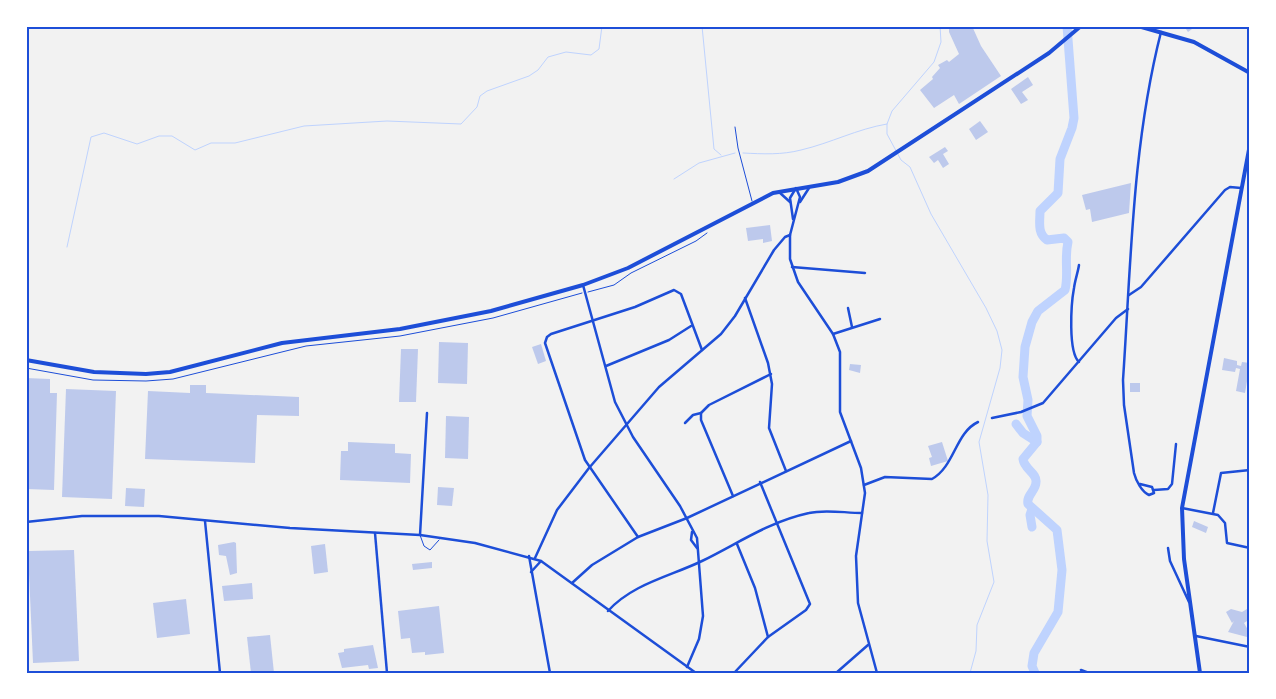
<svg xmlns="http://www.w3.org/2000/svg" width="1276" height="699" viewBox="0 0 1276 699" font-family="'Roboto Serif',serif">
<rect width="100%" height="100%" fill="#f2f2f2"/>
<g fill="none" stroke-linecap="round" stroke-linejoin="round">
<!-- stream -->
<g stroke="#bfd3fe" stroke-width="1">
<polyline points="702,26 714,149 721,155"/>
<polyline points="940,26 941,42 934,62 892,111 887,124 887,134 901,160 910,167 931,214 986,308 997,331 1002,350 1000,368 979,442 988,495 987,541 994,582 977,625 976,651 970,673"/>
<path d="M743,153C763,154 782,155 801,150C831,143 857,129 887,124"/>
<polyline points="674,179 699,163 735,153"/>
<polyline points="67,247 91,137 104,133 137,144 159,136 172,136 195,150 211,143 235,143 304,126 387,121 461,124 477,107 480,96 487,91 529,76 538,70 548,57 566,52 591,55 599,49 602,26"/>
</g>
<!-- river -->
<g stroke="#bfd3fe" stroke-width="9">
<polyline points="1016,424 1023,433 1037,442"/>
<polyline points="1032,527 1030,515 1032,509"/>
<path d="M1035,673L1032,666L1034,653L1058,612L1062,570L1057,530L1028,504C1026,495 1036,491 1036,482C1037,473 1024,469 1023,459L1037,442V436L1027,416L1028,400L1023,377L1025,347L1032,322L1038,311L1065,290C1069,274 1064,259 1068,242L1064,238L1047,240C1037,233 1040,222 1040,211L1058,193L1060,159L1072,128L1074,118L1067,26"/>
</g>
</g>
<!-- building -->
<g fill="#bdc9ec">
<polygon points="949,26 972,26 981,46 1001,76 959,104 954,95 934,108 920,90 933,79 932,77 940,68 938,65 947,60 949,62 959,54 949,32"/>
<polygon points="1184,26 1196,26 1188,32"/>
<polygon points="1028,77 1033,85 1022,92 1028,100 1021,104 1011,89"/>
<polygon points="980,121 988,132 976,140 969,129"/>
<polygon points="945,147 948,151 943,154 949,164 943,168 938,160 934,163 929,157"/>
<polygon points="1131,183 1129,213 1092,222 1090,209 1086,210 1082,195"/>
<polygon points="770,225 772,241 763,243 763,239 748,241 746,228"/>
<polygon points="439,342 468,343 467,384 438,383"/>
<polygon points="541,344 546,361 538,364 532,347"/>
<polygon points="401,349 418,349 416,402 399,402"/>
<polygon points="1224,358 1237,361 1237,365 1241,366 1242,362 1250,363 1245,393 1236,391 1240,369 1236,368 1235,372 1222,370"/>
<polygon points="850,364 861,365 860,373 849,370"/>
<polygon points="26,378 50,379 50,393 57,393 54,490 26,489"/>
<rect x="1130" y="383" width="10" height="9"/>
<polygon points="190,385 206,385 206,393 299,397 299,416 257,415 255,463 145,459 148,391 190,393"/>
<polygon points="66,389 116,391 112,499 62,497"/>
<polygon points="446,416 469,417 468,459 445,458"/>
<polygon points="348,442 395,444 395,453 411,454 410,483 340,480 341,451 348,451"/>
<polygon points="942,442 948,461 931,466 929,458 932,457 928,446"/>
<polygon points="438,487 454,488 452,506 437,505"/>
<polygon points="126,488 145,489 144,507 125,506"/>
<polygon points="1194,521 1208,527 1206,533 1192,527"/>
<polygon points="234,542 236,543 237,573 230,575 226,556 219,555 218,545"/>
<polygon points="325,544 328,572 314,574 311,546"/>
<polygon points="74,550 79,661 33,663 28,551"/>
<polygon points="432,562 432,568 413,570 412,564"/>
<polygon points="252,583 253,599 224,601 222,586"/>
<polygon points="186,599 190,634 157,638 153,603"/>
<polygon points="439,606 444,653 425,655 425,652 412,653 410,638 401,639 398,611"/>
<polygon points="1231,609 1242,612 1247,609 1250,613 1250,619 1244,623 1248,630 1247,637 1228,632 1234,621 1232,623 1226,612"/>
<polygon points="270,635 274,673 251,673 247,637"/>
<polygon points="373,645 378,668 369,669 368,665 342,668 338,653 344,652 344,649"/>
</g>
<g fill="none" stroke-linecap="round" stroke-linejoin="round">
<!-- path -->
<g stroke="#1d4ed8" stroke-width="1">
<polyline points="588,292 614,285 631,273 696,241 707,233"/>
<polyline points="26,368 93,380 146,381 173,379 306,346 400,336 493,318 582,293"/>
</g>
<!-- service -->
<g stroke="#1d4ed8" stroke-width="1">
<polyline points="735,127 738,148 752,201"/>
<polyline points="420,535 424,546 430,550 439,540"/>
</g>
<!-- minor -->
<g stroke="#1d4ed8" stroke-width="2.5">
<polyline points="779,192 790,202"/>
<polyline points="800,202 809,188"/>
<polyline points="793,219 790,198 796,188 800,197 790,235 790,259 798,282 833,334 840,352 840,412 861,468 865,493 856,556 858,603 877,673"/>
<path d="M1079,265C1078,272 1075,280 1074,288C1071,304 1068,352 1079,362"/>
<polyline points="792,267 865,273"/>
<polyline points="583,285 615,402 633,437 680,506 697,538 703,616 699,639 687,667"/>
<polyline points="1129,295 1141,287 1225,190 1230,187 1241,188"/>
<polyline points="745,298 768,363 772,384 769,428 786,471"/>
<polyline points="848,308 852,327"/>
<polyline points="833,334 880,319"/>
<polyline points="606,366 669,340 691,326"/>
<polyline points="992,418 1021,412 1043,403 1116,318 1128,309"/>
<polyline points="685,423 693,415 701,413"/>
<path d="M1140,484L1152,487L1154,493L1149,495C1142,492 1136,481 1134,473L1124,405L1123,380C1131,264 1132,146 1161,32"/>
<path d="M864,485L885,477L932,479C955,466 955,433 978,422"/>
<polyline points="1154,490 1168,489 1172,484 1176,444"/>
<polyline points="733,496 701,420 701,413 709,405 771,374"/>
<polyline points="1182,508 1218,515 1225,523 1227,543 1250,548"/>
<polyline points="1213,513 1221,473 1250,470"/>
<polyline points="205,521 220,673"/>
<polyline points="26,522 82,516 159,516 290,528 420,535 475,543 541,561 696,673"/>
<polyline points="692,532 691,540 697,548"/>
<polyline points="375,533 387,673"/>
<polyline points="420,535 427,413"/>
<polyline points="638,537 585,460 545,343 547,337 551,334 635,307 674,290 681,294 702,350"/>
<polyline points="737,544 755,588 768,637"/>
<polyline points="1168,548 1170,561 1189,602"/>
<polyline points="529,556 550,673"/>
<polyline points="535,558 557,510 589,468 659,387 721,334 735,316 774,250 785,237 790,235"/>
<polyline points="531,572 541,561"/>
<polyline points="572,583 592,565 638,537 687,518 851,441"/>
<path d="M608,611C632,584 671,576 702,561C739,543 768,522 809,513C825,509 845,513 862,513"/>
<polyline points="1196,636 1250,647"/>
<polyline points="1081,670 1089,673"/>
<polyline points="734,673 768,637 806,610 810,604 760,482"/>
<polyline points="836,673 868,645"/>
</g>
<!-- tertiary -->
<polyline stroke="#1d4ed8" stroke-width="4" points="1138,26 1194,42 1250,73"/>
<!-- secondary -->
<g stroke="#1d4ed8" stroke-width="4">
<polyline points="26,360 94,372 146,374 170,372 282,343 400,329 491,311 583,285 628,268 773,193 838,182 868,171 1049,53 1081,26"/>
<polyline points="1200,673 1184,559 1182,508 1250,144"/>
</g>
</g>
<!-- border -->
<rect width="1276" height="699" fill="none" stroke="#ffffff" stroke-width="55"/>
<rect x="28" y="28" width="1220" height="644" fill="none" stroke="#1d4ed8" stroke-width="2"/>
</svg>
